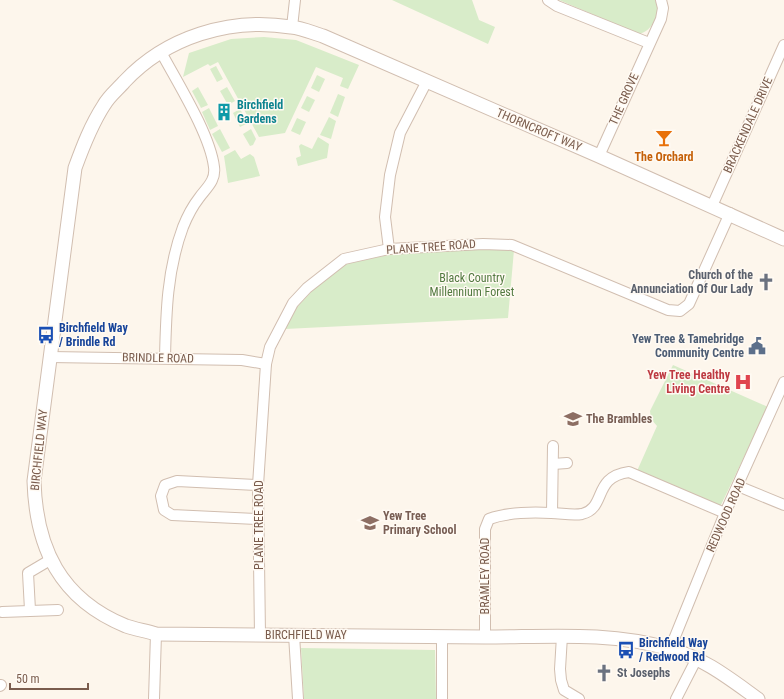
<svg xmlns="http://www.w3.org/2000/svg" width="784" height="699" viewBox="0 0 784 699" font-family="'Roboto Condensed',sans-serif">
<rect width="100%" height="100%" fill="#fdf6ec"/>
<!-- green -->
<g fill="#d8ecc9">
<polygon points="392,0 472,0 479,20 495,27 488,44"/>
<path d="M559,0H655C662,14 652,31 639,34Z"/>
<polygon points="264,37 296,40 359,65 348,89 340,86 343,78 316,67 285,133 259,137 218,62 210,66 208,64 183,77 189,53 231,39"/>
<polygon points="216,66 223,79 217,82 210,69"/>
<polygon points="317,75 325,79 319,92 311,88"/>
<polygon points="198,87 208,105 201,108 192,91"/>
<polygon points="227,87 235,101 228,105 220,91"/>
<polygon points="338,94 345,97 338,117 330,113"/>
<polygon points="307,96 315,100 309,112 301,108"/>
<polygon points="209,108 218,126 210,130 202,112"/>
<polygon points="240,109 248,123 240,127 233,113"/>
<polygon points="329,117 336,121 331,139 320,135"/>
<polygon points="297,118 306,122 300,135 291,131"/>
<polygon points="220,129 230,148 222,152 212,134"/>
<polygon points="251,129 256,139 253,145 250,146 243,134"/>
<polygon points="318,137 329,144 327,158 298,166 296,158 301,156 299,146 301,144 312,149"/>
<polygon points="235,150 241,159 250,154 254,157 260,176 228,183 224,156"/>
<polygon points="483,249 514,250 508,318 285,329 297,307 313,290 346,264 392,254"/>
<polygon points="673,365 768,407 720,507 637,471 657,426 651,419 650,411"/>
<polygon points="301,648 435,650 436,699 304,699"/>
</g>
<g fill="none" stroke-linecap="round" stroke-linejoin="round">
<!-- minor casing -->
<g stroke="#d1beb0" stroke-width="12">
<g id="minor">
<polyline points="548,0 557,6 649,43"/>
<polyline points="292,27 295,0"/>
<path d="M161,52C177,82 210,134 214,167C216,181 206,188 199,198C192,207 187,217 183,227C167,270 166,313 165,358"/>
<polyline points="599,156 661,19 663,8 661,0"/>
<polyline points="712,206 784,45"/>
<polyline points="389,249 385,217 390,175 400,133 427,81"/>
<polyline points="50,357 242,360 266,364"/>
<polyline points="553,464 567,463"/>
<polyline points="258,485 177,481 165,485 161,496 164,510 172,515 258,519"/>
<polyline points="738,486 784,505"/>
<polyline points="552,513 553,446"/>
<polyline points="30,610 28,573 50,560"/>
<polyline points="2,612 58,610"/>
<polyline points="260,635 258,485 266,364 270,347 293,303 307,288 344,259 389,249 483,244 512,245 668,310 680,311 689,304 730,213"/>
<polyline points="294,635 298,699"/>
<polyline points="562,636 560,669 561,680 564,690 579,699"/>
<path d="M485,637V529L489,519C508,512 531,512 551,513C561,513 572,516 582,514C607,508 592,477 629,472L725,513"/>
<polyline points="670,649 725,513 784,382"/>
<polyline points="0,686 1,685"/>
<polyline points="154,699 156,634"/>
<polyline points="442,699 442,636"/>
<polyline points="676,699 697,658"/>
</g>
</g>
<!-- tertiary casing -->
<g stroke="#d1beb0" stroke-width="15">
<path id="tertiary" d="M758,699C730,679 704,658 670,649C610,631 546,637 485,637C375,635 265,635 156,634C146,631 135,629 126,626C60,599 36,548 34,481L75,168C83,146 91,125 104,105C109,96 118,89 124,82C166,37 230,17 291,27C302,28 313,33 323,36L599,156L784,239"/>
</g>
<!-- minor -->
<use href="#minor" stroke="#fff" stroke-width="10"/>
<!-- tertiary -->
<use href="#tertiary" stroke="#fff" stroke-width="13"/>
</g>
<!-- icons -->
<defs>
<g id="building-bare" transform="scale(1.38)"><path d="M-4-6H4V6H1V3H-1V6H-4ZM-2.5-4.3h1.7v1.8h-1.7ZM.8-4.3h1.7v1.8H.8ZM-2.5-1h1.7V.8h-1.7ZM.8-1h1.7V.8H.8Z" fill="#0f9aa8" stroke="#fffaf3" stroke-width="2.5" paint-order="stroke"/></g>
<g id="bar-bare" transform="scale(1.38)"><path d="M-6-5H6L.8 .8V4.5H3.5V6h-7V4.5H-.8V.8Z" fill="#e8710a" stroke="#fffaf3" stroke-width="2.5" paint-order="stroke"/></g>
<g id="church-bare" transform="scale(1.38)"><path d="M-1.2-6h2.4v3.5h3.3v2.4h-3.3V6h-2.4V-.1h-3.3v-2.4h3.3Z" fill="#6b7280" stroke="#fffaf3" stroke-width="2.5" paint-order="stroke"/></g>
<g id="bus-bare" transform="scale(1.38)"><path d="M-5-6H5V4H4V6H2V4H-2V6H-4V4H-5ZM-3.5-4V0h7V-4ZM-3.5 1.2v1.5H-2V1.2ZM2 1.2v1.5H3.5V1.2Z" fill="#1a4fb4" stroke="#fffaf3" stroke-width="2.5" paint-order="stroke"/></g>
<g id="civic-bare" transform="scale(1.38)"><path d="M-.6-6.5H3V-4.5H.6V-3L4-1V1h2V6H-6V1h2V-1L-.6-3ZM-1.2 2.5V6h2.4V2.5Z" fill="#5c6f8a" stroke="#fffaf3" stroke-width="2.5" paint-order="stroke"/></g>
<g id="hospital-bare" transform="scale(1.38)"><path d="M-5-5h3v3.5h4V-5h3V5h-3V1.5h-4V5h-3Z" fill="#e0444e" stroke="#fffaf3" stroke-width="2.5" paint-order="stroke"/></g>
<g id="school-bare" transform="scale(1.38)"><path d="M0-5L7-2L0 1L-7-2ZM-4 1L0 2.5L4 1V4Q0 6-4 4Z" fill="#8d6e63" stroke="#fffaf3" stroke-width="2.5" paint-order="stroke"/></g>
</defs>
<g fill-rule="evenodd">
<use href="#building-bare" x="224" y="112"/>
<use href="#bar-bare" x="664" y="138"/>
<use href="#church-bare" x="766" y="282"/>
<use href="#bus-bare" x="46" y="335"/>
<use href="#civic-bare" x="757" y="346"/>
<use href="#hospital-bare" x="743" y="382"/>
<use href="#school-bare" x="573" y="419"/>
<use href="#school-bare" x="370" y="523"/>
<use href="#bus-bare" x="626" y="650"/>
<use href="#church-bare" x="604" y="673"/>
</g>
<g text-anchor="middle" dominant-baseline="central" stroke-width="3" stroke-linejoin="round" paint-order="stroke">
<!-- street labels -->
<g font-size="12" fill="#7a5c4d" stroke="#fffaf3">
<text transform="translate(624 99) rotate(-66)">THE GROVE</text>
<text transform="translate(748 125) rotate(-66)">BRACKENDALE DRIVE</text>
<text transform="translate(539 130) rotate(23)">THORNCROFT WAY</text>
<text transform="translate(431 247) rotate(-4)">PLANE TREE ROAD</text>
<text transform="translate(158 358) rotate(1)">BRINDLE ROAD</text>
<text transform="translate(39 450) rotate(-84)">BIRCHFIELD WAY</text>
<text transform="translate(726 515) rotate(-66)">REDWOOD ROAD</text>
<text transform="translate(259 525) rotate(-90)">PLANE TREE ROAD</text>
<text transform="translate(485 576) rotate(-90)">BRAMLEY ROAD</text>
<text x="306" y="635">BIRCHFIELD WAY</text>
</g>
<!-- culture labels -->
<g font-size="12" font-weight="bold" fill="#0d838f" stroke="#fffaf3" text-anchor="start">
<text x="237" y="105">Birchfield<tspan x="237" dy="14">Gardens</tspan></text>
</g>
<!-- food labels -->
<g font-size="12" font-weight="bold" fill="#c56008" stroke="#fffaf3">
<text x="664" y="157">The Orchard</text>
</g>
<!-- worship labels -->
<g font-size="12" font-weight="bold" fill="#5b616d" stroke="#fffaf3" text-anchor="end">
<text x="753" y="275">Church of the<tspan x="753" dy="14">Annunciation Of Our Lady</tspan></text>
<text x="617" y="673" text-anchor="start">St Josephs</text>
</g>
<!-- park labels -->
<g font-size="12" fill="#537a41" stroke="#fffaf3">
<text x="472" y="278">Black Country<tspan x="472" dy="14">Millennium Forest</tspan></text>
</g>
<!-- transit labels -->
<g font-size="12" font-weight="bold" fill="#164399" stroke="#fffaf3" text-anchor="start">
<text x="59" y="328">Birchfield Way<tspan x="59" dy="14">/ Brindle Rd</tspan></text>
<text x="639" y="643">Birchfield Way<tspan x="639" dy="14">/ Redwood Rd</tspan></text>
</g>
<!-- service labels -->
<g font-size="12" font-weight="bold" fill="#4e5e75" stroke="#fffaf3" text-anchor="end">
<text x="744" y="339">Yew Tree &amp; Tamebridge<tspan x="744" dy="14">Community Centre</tspan></text>
</g>
<!-- health labels -->
<g font-size="12" font-weight="bold" fill="#be3a42" stroke="#fffaf3" text-anchor="end">
<text x="730" y="375">Yew Tree Healthy<tspan x="730" dy="14">Living Centre</tspan></text>
</g>
<!-- education labels -->
<g font-size="12" font-weight="bold" fill="#785e54" stroke="#fffaf3" text-anchor="start">
<text x="586" y="419">The Brambles</text>
<text x="383" y="516">Yew Tree<tspan x="383" dy="14">Primary School</tspan></text>
</g>
</g>
<!-- scale -->
<path d="M10 683v6h78v-6" fill="none" stroke="#7a5c4d" stroke-width="2"/>
<text x="16" y="683" font-size="12" fill="#7a5c4d" stroke="#fffaf3" stroke-width="3" paint-order="stroke">50 m</text>
</svg>
